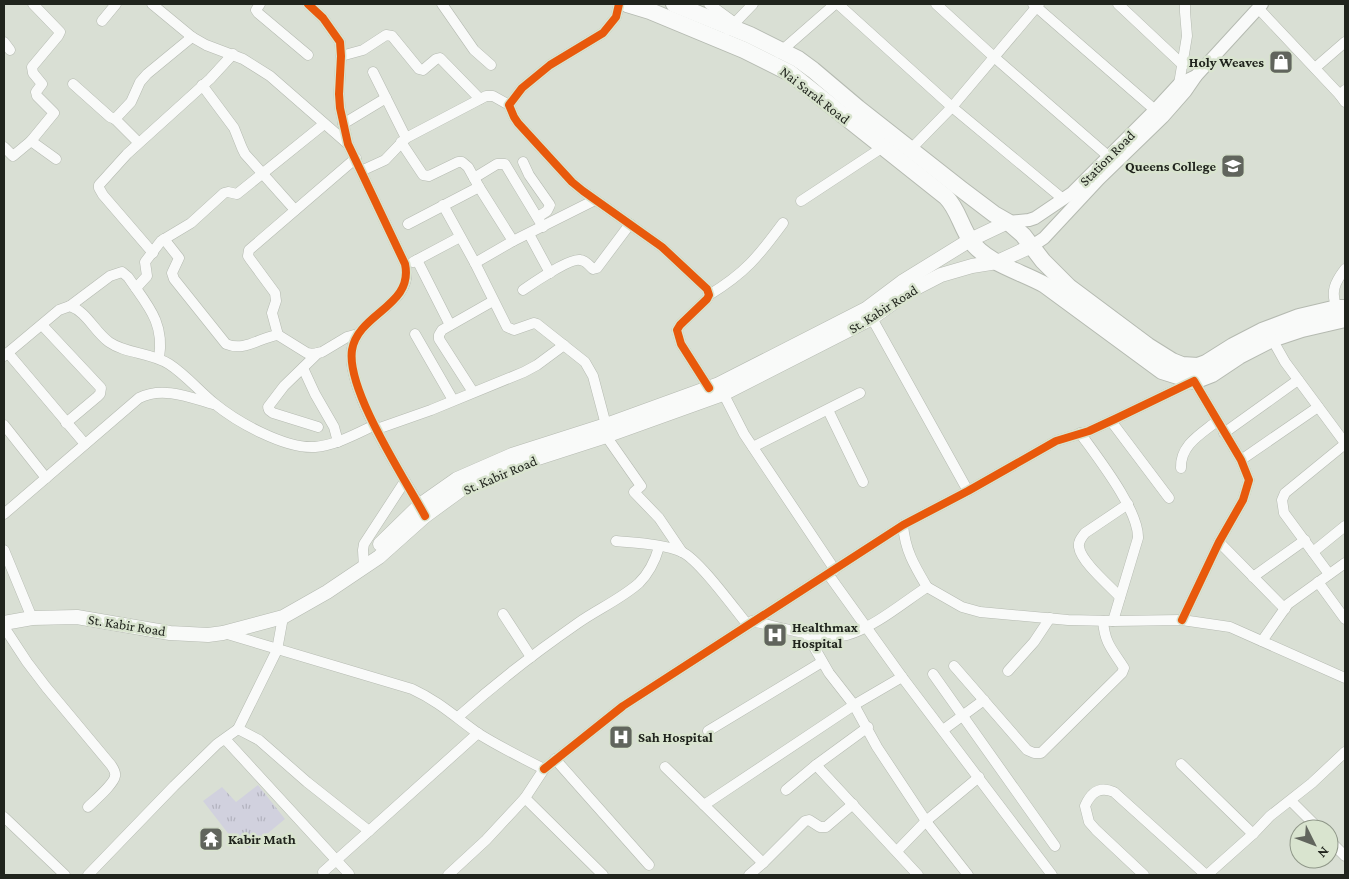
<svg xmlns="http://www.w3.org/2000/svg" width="1349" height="879" viewBox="0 0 1349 879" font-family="'Crimson Pro',serif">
<defs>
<pattern id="grass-tufts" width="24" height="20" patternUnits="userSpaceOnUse" patternTransform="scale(1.25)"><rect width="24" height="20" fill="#d1d1de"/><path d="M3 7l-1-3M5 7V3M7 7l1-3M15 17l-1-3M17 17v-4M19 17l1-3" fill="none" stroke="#b3b3be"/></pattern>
</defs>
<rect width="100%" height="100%" fill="#d9dfd4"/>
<!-- grass -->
<polygon fill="url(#grass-tufts)" points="258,785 285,819 250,848 234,841 203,801 222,787 236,802"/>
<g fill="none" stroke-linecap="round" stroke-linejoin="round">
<!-- minor casing -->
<g stroke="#b5bab1" stroke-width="11">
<g id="minor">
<polyline points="152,4 192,37 206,45 243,59 270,76 348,144"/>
<polyline points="260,4 256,10 258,13 308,55"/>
<path d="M308,4L323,18L340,42L341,56L339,94L340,108L348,144L406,266C413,305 358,315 352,349C345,389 402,474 422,510"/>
<polyline points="442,4 474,50 491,65"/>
<polyline points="619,4 616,17 603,33 550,65 522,88 509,105 514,117 518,123 572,182 583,191 662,247 707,289 709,295 707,299 680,325 677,330 681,344 709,388"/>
<polyline points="709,4 735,23"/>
<polyline points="838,4 952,107 1063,199"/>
<polyline points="936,4 994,57 1108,156"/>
<polyline points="1033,4 1155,110"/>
<polyline points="1118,4 1183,65"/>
<polyline points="1258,8 1340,95"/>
<polyline points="102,21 116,4"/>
<polyline points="728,30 753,4"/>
<polyline points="4,42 10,50"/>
<polyline points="779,53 835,4"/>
<polyline points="341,56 363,50 386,35 392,36 419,69 423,70 436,59 440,58 480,99"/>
<polyline points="1315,68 1345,42"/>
<polyline points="373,72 406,138"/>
<polyline points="73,84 110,117 115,119 131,102 140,82 147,74 192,37"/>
<polyline points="202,85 234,128 242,148 245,154 295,210"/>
<polyline points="1181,87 1179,84 1187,36 1185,12 1185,4"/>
<polyline points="1345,90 1340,95 1345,102"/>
<polyline points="115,119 138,142"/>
<polyline points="343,124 386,98"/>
<polyline points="31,141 56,159"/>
<polyline points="401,142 423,175 429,176 458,162 462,162 468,167 479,187"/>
<polyline points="4,147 13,156 31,141 54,113 37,96 36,92 42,84 33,73 32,67 58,36 60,32 33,4"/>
<polyline points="911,149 952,107 1039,4"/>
<polyline points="523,162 529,175 550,205 547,211 538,217"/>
<polyline points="361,171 385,160 406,138 486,96 493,96 509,105"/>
<polyline points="474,178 497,164 505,164 543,227"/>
<polyline points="801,201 883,147"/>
<polyline points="443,205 475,263 513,241"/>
<polyline points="408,224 479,187 513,241 595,200"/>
<polyline points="529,234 550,273"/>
<path d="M164,239L179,258L172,273L174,279L226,344C245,352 260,337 278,335L307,353L313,354L322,352L347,337L358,334"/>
<polyline points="153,253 103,195 99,188 99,185 127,154 210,79 233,54"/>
<polyline points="417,260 450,325"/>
<polyline points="413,262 460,237"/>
<polyline points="475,263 507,327 514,330 534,323 537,324 585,362 593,376 606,425"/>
<polyline points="136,288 147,276 145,262 161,241 191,223 224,193 228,192 237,194 324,124"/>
<path d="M523,290C533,283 570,258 580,260C585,260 590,266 593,269L597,268L630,224"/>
<path d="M709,295C745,273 758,257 783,223"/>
<path d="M70,306L110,276L122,272L128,277C147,305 165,322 159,358"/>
<path d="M1337,308C1330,292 1335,282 1345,269"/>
<polyline points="869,313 968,491"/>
<polyline points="42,325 101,388 100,394 97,397 66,423"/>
<polyline points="415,334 453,400"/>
<polyline points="278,335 272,313 276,301 275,293 250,259 248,256 249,250 356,158"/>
<polyline points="1272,339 1285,362 1345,443"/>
<polyline points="8,353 85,444"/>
<polyline points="318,353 284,386 268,407 269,410 273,413 318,427"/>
<path d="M4,356L59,310L70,306C87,312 94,331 109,342C126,354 150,352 169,364C186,375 199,391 215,404C237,422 285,449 315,447C336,445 356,434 375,425"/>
<polyline points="303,368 315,394 334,427 338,442"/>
<polyline points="721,389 744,434 835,570"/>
<polyline points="473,392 439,339 439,335 442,330 493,301"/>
<polyline points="828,410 863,482"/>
<polyline points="1111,421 1169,498"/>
<polyline points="4,425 46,478"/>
<polyline points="377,429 431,410 524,372 537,365 564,345"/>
<path d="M1080,433C1097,457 1139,510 1138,538L1113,621"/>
<polyline points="1224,433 1298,380"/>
<polyline points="606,436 641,486 634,492 659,518 682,552"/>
<polyline points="753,447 860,393"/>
<polyline points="1241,460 1318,407"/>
<path d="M1181,468C1180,445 1201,434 1217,421"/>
<path d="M4,514L139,398C162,386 189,397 213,404"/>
<path d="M616,541C636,543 664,544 682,552C699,560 733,607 747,624"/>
<polyline points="1219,542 1285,609"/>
<polyline points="4,550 32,618"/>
<polyline points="1313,552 1345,526"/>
<polyline points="364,568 363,550 364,544 405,481"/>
<polyline points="828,574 902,677 1052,875"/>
<polyline points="1329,574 1284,513 1282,500 1285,493 1345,444"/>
<polyline points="1253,577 1305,540"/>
<polyline points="1318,582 1345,619"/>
<polyline points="927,587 962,607 980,612 1068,620 1113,621 1182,620 1230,627 1345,678"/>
<path d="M1120,597C1110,586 1081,562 1079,547C1078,541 1082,537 1085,533L1128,504"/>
<polyline points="503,614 531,657"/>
<path d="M752,621C775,626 825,641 847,635C873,628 904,602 927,587C914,565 905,550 903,525"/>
<path d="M4,627L27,662L46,687L111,765C113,768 116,772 115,776C114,784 94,801 88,807"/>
<path d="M224,633L412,689C440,702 455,717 479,734C500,747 522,758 544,769L525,798L603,875"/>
<polyline points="806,633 829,673 854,705 877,747 928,824 968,875"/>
<polyline points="1262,641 1288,604 1345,563"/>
<path d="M954,666L1027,750L1034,753H1041L1122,673L1124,668C1112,649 1105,644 1103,621"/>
<polyline points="1008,671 1034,642 1050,618"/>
<polyline points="933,674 1055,846"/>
<path d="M458,717C496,683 536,652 578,623C598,609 621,599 639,583C650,572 655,561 659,547"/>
<polyline points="868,727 816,765 918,875"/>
<polyline points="238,729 277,650 283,617"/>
<polyline points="943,730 984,700"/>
<polyline points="708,731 822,662"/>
<polyline points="225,739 349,874 348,875"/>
<polyline points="555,759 649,865"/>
<polyline points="1181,764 1253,834"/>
<polyline points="665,767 704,805"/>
<polyline points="544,769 623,706 903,525 968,491 1056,441 1089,431 1115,419 1194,381 1241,460 1249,480 1243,500 1219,542 1182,620"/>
<polyline points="786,790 816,765"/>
<polyline points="1291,801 1319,829"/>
<polyline points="4,817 65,875"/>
<polyline points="1329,840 1345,856"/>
<polyline points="897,851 926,821 979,777"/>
<polyline points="763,863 805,821 809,820 820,827 826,827 853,804"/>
<polyline points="323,872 369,831"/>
<polyline points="88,875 174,786 217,744 238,729 259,740 307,782 369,831 478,733"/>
<polyline points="448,875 486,840 525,798"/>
<polyline points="749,875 763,863 704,805 854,705 902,677"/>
<path d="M1144,875L1096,830L1089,822L1085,806C1091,792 1100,786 1114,792L1206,875"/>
<polyline points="1207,875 1253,834 1270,816 1312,783 1345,752"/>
</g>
</g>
<!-- tertiary casing -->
<g stroke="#b5bab1" stroke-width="14">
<g id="tertiary">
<polyline points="1008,222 1029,220 1035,218 1072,193 1155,110 1179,84 1196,76"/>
<polyline points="1032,246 1044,238 1099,179 1163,117 1185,92 1196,76 1262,4"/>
</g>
</g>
<!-- secondary casing -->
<g stroke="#b5bab1" stroke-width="15">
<g id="secondary">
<polyline points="380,544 420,505 457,479 512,455 606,425 719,384 866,309 902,282 970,240 1008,222"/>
<polyline points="4,623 32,618 77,617 170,633 208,635 223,633 283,617 327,592 379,557 425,516 462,489 516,465 606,436 723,394 872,318 908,292 941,275 972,266 997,262 1032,246"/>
</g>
</g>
<!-- primary casing -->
<g stroke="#b5bab1" stroke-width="18">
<g id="primary">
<path d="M627,4L650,11L744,50L790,73L946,197C958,209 961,227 971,241C986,263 1022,272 1045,285L1162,371L1194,381L1212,374L1239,356L1272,339L1302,329L1345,319"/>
<polyline points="674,4 750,35 798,59 813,70 858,108 961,189 994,214 1008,222 1023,235 1043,261 1069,287 1148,346 1172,361 1182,365 1198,366 1206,363 1233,346 1262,331 1299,317 1337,308 1345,308"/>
</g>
</g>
<!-- minor -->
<use href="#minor" stroke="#f9faf9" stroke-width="10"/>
<!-- tertiary -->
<use href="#tertiary" stroke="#f9faf9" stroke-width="12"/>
<!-- secondary -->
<use href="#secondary" stroke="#f9faf9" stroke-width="14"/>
<!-- primary -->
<use href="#primary" stroke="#f9faf9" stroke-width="16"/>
<!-- cycleway casing -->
<g stroke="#d9e4cf" stroke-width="11">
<g id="cycleway">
<path d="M308,4L323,18L340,42L341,56L339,94L340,108L348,144L405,264C414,306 358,313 352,350C346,390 405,479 425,516"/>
<polyline points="619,4 616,17 603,33 550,65 522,88 509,105 514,117 518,123 572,182 583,191 662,247 707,289 709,295 707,299 680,325 677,330 681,344 709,388"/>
<polyline points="544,769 623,706 903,525 968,491 1056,441 1089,431 1115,419 1194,381 1241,460 1249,480 1243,500 1219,542 1182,620"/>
</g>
</g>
<!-- cycleway -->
<use href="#cycleway" stroke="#e8590c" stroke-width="8"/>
</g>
<!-- icons -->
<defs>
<g id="shop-square" transform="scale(1.25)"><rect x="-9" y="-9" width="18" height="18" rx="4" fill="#61655d" stroke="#d9e4cf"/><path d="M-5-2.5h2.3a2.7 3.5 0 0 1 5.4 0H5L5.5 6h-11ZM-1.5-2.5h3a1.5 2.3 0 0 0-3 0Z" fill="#fff"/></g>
<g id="school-square" transform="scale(1.25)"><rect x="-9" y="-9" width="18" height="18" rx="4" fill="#61655d" stroke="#d9e4cf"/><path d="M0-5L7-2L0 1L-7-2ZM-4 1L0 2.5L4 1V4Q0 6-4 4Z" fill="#fff"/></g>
<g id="hospital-square" transform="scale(1.25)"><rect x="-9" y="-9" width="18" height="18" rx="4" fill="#61655d" stroke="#d9e4cf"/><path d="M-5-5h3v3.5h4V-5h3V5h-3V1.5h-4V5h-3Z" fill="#fff"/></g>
<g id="temple-square" transform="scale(1.25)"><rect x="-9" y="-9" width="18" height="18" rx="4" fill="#61655d" stroke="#d9e4cf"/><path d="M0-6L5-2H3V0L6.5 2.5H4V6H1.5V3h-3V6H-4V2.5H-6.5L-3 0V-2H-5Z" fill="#fff"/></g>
</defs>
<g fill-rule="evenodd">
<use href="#shop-square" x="1281" y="62"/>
<use href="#school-square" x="1233" y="166"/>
<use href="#hospital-square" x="775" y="635"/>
<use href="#hospital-square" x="621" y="737"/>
<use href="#temple-square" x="211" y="839"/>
</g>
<g text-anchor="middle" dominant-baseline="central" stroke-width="5" stroke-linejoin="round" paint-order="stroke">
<!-- poi labels -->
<g font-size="14" font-weight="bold" fill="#20241d" stroke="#d9e4cf" text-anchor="start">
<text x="1264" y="62" text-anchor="end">Holy Weaves</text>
<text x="1216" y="166" text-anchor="end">Queens College</text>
<text x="792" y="627">Healthmax<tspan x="792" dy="16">Hospital</tspan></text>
<text x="638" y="737">Sah Hospital</text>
<text x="228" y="839">Kabir Math</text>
</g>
<!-- street labels -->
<g font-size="14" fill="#20241d" stroke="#d9e4cf">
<text transform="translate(815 95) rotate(38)">Nai Sarak Road</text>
<text transform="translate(1107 158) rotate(-45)">Station Road</text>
<text transform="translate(883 309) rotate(-32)">St. Kabir Road</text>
<text transform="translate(500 475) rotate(-23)">St. Kabir Road</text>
<text transform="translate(127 625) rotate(9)">St. Kabir Road</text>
</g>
</g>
<!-- border -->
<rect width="1349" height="879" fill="none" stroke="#20241d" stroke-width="10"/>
<!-- north arrow -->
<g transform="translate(1314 844) rotate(132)"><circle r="24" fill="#d9e4cf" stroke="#8f9788"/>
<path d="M0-4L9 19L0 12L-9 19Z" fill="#61655d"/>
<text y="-8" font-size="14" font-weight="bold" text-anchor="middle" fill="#20241d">N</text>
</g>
</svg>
